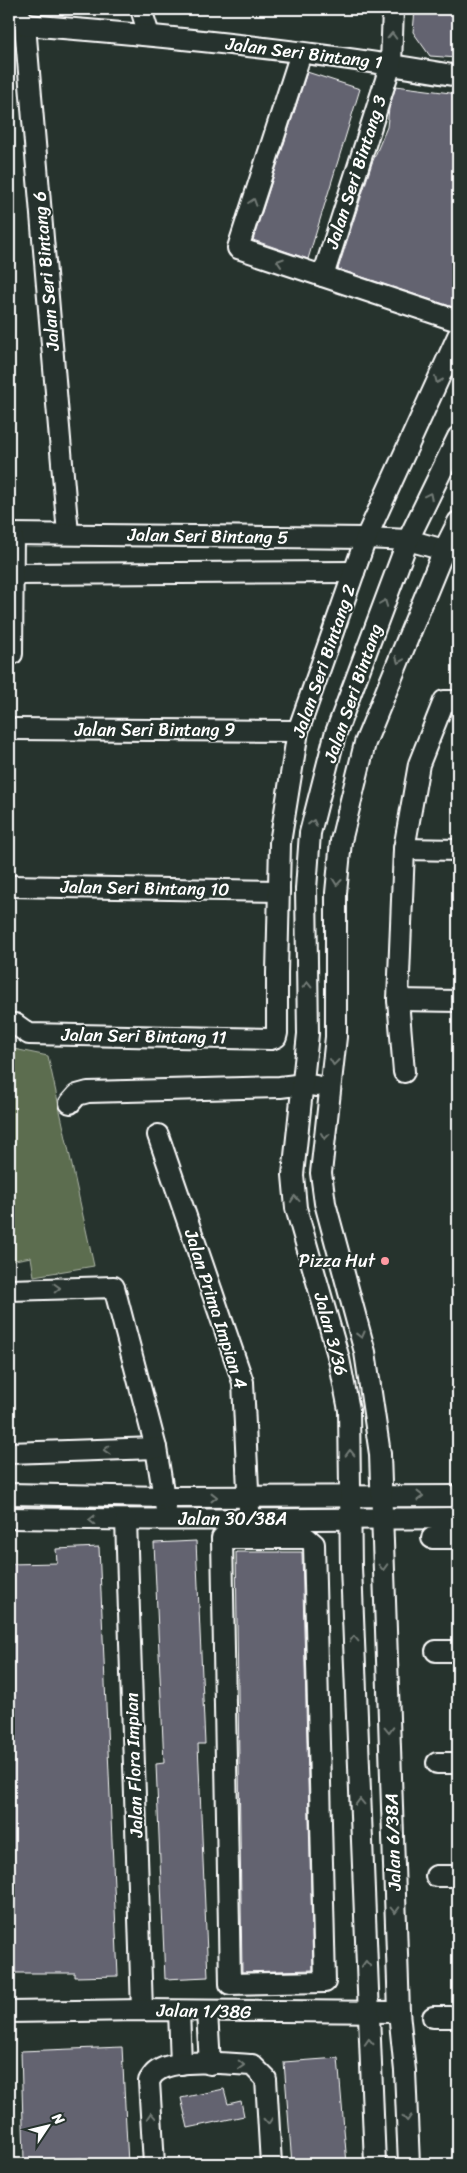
<svg xmlns="http://www.w3.org/2000/svg" width="467" height="2173" viewBox="0 0 467 2173" font-family="Sriracha,sans-serif">
<rect width="100%" height="100%" fill="#26332d"/>
<filter id="ink" filterUnits="userSpaceOnUse"><feTurbulence type="fractalNoise" baseFrequency=".02" numOctaves="2"/><feDisplacementMap in="SourceGraphic" scale="10" xChannelSelector="R" yChannelSelector="G"/><feConvolveMatrix kernelMatrix="1 2 1 2 8 2 1 2 1" color-interpolation-filters="sRGB"/></filter>
<g filter="url(#ink)">
<!-- green -->
<polygon fill="#5c6d50" stroke="#aeb6a8" points="9,1048 48,1056 94,1266 34,1276 31,1257 9,1261"/>
<!-- building -->
<g fill="#636370" stroke="#fff">
<polygon points="415,9 458,9 458,58 430,56 413,32"/>
<polygon points="307,72 360,89 308,259 253,240"/>
<polygon points="396,86 458,94 458,303 456,308 338,269 372,163 387,127 389,108"/>
<polygon points="196,1541 205,1744 198,1744 208,1977 165,1979 156,1764 164,1763 154,1543"/>
<polygon points="99,1547 118,1976 75,1977 75,1973 10,1973 9,1564 57,1563 56,1549"/>
<polygon points="236,1552 302,1552 313,1970 242,1972"/>
<polygon points="122,2047 128,2164 82,2164 82,2158 24,2160 21,2051"/>
<polygon points="338,2058 347,2164 292,2164 284,2062"/>
<polygon points="224,2089 228,2104 241,2101 244,2116 188,2128 181,2098"/>
</g>
<g fill="none" stroke-linecap="round" stroke-linejoin="round">
<!-- minor casing -->
<g stroke="#fff" stroke-width="24">
<g id="minor">
<polyline points="16,9 25,25 68,534"/>
<polyline points="141,9 149,35"/>
<path d="M25,25C170,36 315,51 458,76"/>
<polyline points="301,53 238,248 458,321"/>
<polyline points="323,276 391,64 393,9"/>
<polyline points="9,534 366,538 408,540 444,550"/>
<polyline points="13,574 354,572"/>
<polyline points="9,654 12,654 13,534"/>
<polyline points="12,729 298,731"/>
<polyline points="404,849 458,850"/>
<polyline points="10,886 279,891"/>
<polyline points="398,1000 458,1001"/>
<polyline points="15,1024 29,1034 271,1039 276,1037 277,1033 277,973 280,843 298,731 366,538 458,336"/>
<polyline points="404,1072 398,1000 404,849 419,764 444,701 458,701"/>
<polyline points="70,1103 77,1095 88,1092 280,1087 304,1084 316,1086"/>
<polyline points="158,1135 243,1382 249,1511"/>
<polyline points="9,1290 114,1287 156,1448 166,1510"/>
<polyline points="9,1453 156,1448"/>
<polyline points="9,1494 165,1497 458,1496"/>
<path d="M9,1518C159,1521 308,1519 458,1518"/>
<polyline points="126,1520 142,2010"/>
<polygon points="222,1538 307,1538 314,1544 325,1982 230,1984"/>
<polyline points="432,1538 458,1538"/>
<polyline points="436,1651 458,1651"/>
<polyline points="437,1763 458,1763"/>
<polyline points="436,1876 458,1876"/>
<polyline points="179,2011 181,2064"/>
<polyline points="9,2012 142,2010 399,2012"/>
<polyline points="207,2012 210,2064"/>
<polyline points="433,2017 458,2017"/>
<path d="M154,2164L149,2081C151,2078 153,2074 156,2072C174,2057 230,2064 252,2065L266,2079L271,2164"/>
<polyline points="375,2164 351,1567 349,1410 339,1359 296,1208 293,1175 308,1034 306,889 310,833 335,735 408,540 458,437"/>
<polyline points="409,2164 405,2071 399,2012 380,1454 365,1352 325,1203 321,1173 336,1037 336,893 341,841 365,743 444,550 458,522"/>
</g>
</g>
<!-- minor -->
<use href="#minor" stroke="#26332d" stroke-width="20"/>
</g>
<!-- one-way arrows -->
<defs><path id="oneway-chevron" d="M-2-3.5L2.5 0L-2 3.5" fill="none" stroke-width="1.6" stroke-linecap="round" stroke-linejoin="round" transform="scale(1.25)"/></defs>
<g stroke="#727a76">
<use href="#oneway-chevron" transform="translate(392 36) rotate(-88)"/>
<use href="#oneway-chevron" transform="translate(253 202) rotate(-72)"/>
<use href="#oneway-chevron" transform="translate(280 262) rotate(-162)"/>
<use href="#oneway-chevron" transform="translate(438 380) rotate(114)"/>
<use href="#oneway-chevron" transform="translate(429 496) rotate(-64)"/>
<use href="#oneway-chevron" transform="translate(384 603) rotate(-69)"/>
<use href="#oneway-chevron" transform="translate(399 660) rotate(112)"/>
<use href="#oneway-chevron" transform="translate(313 823) rotate(-76)"/>
<use href="#oneway-chevron" transform="translate(337 882) rotate(96)"/>
<use href="#oneway-chevron" transform="translate(307 985) rotate(-91)"/>
<use href="#oneway-chevron" transform="translate(334 1062) rotate(96)"/>
<use href="#oneway-chevron" transform="translate(325 1136) rotate(96)"/>
<use href="#oneway-chevron" transform="translate(295 1199) rotate(-95)"/>
<use href="#oneway-chevron" transform="translate(57 1288) rotate(-2)"/>
<use href="#oneway-chevron" transform="translate(361 1335) rotate(76)"/>
<use href="#oneway-chevron" transform="translate(107 1450) rotate(178)"/>
<use href="#oneway-chevron" transform="translate(350 1453) rotate(-91)"/>
<use href="#oneway-chevron" transform="translate(420 1496)"/>
<use href="#oneway-chevron" transform="translate(214 1497)"/>
<use href="#oneway-chevron" transform="translate(92 1520) rotate(-179)"/>
<use href="#oneway-chevron" transform="translate(383 1567) rotate(88)"/>
<use href="#oneway-chevron" transform="translate(354 1639) rotate(-92)"/>
<use href="#oneway-chevron" transform="translate(389 1730) rotate(88)"/>
<use href="#oneway-chevron" transform="translate(360 1802) rotate(-92)"/>
<use href="#oneway-chevron" transform="translate(395 1910) rotate(88)"/>
<use href="#oneway-chevron" transform="translate(366 1964) rotate(-92)"/>
<use href="#oneway-chevron" transform="translate(369 2042) rotate(-93)"/>
<use href="#oneway-chevron" transform="translate(241 2065) rotate(2)"/>
<use href="#oneway-chevron" transform="translate(151 2116) rotate(-94)"/>
<use href="#oneway-chevron" transform="translate(407 2118) rotate(87)"/>
<use href="#oneway-chevron" transform="translate(268 2121) rotate(87)"/>
</g>
</g>
<!-- markers -->
<circle fill="#ff9aa2" stroke="#26332d" stroke-width="2" cx="385" cy="1261" r="5"/>
<g text-anchor="middle" dominant-baseline="central" stroke-width="4" stroke-linejoin="round" paint-order="stroke">
<!-- street labels -->
<g font-size="18" fill="#fff" stroke="#26332d">
<text transform="translate(304 53) rotate(7)">Jalan Seri Bintang 1</text>
<text transform="translate(356 172) rotate(-72)">Jalan Seri Bintang 3</text>
<text transform="translate(46 271) rotate(-95)">Jalan Seri Bintang 6</text>
<text transform="translate(208 536) rotate(1)">Jalan Seri Bintang 5</text>
<text transform="translate(324 661) rotate(-71)">Jalan Seri Bintang 2</text>
<text transform="translate(353 693) rotate(-71)">Jalan Seri Bintang</text>
<text x="155" y="730">Jalan Seri Bintang 9</text>
<text transform="translate(145 888) rotate(1)">Jalan Seri Bintang 10</text>
<text transform="translate(144 1036) rotate(1)">Jalan Seri Bintang 11</text>
<text transform="translate(216 1309) rotate(72)">Jalan Prima Impian 4</text>
<text transform="translate(331 1334) rotate(75)">Jalan 3/36</text>
<text x="233" y="1519">Jalan 30/38A</text>
<text transform="translate(134 1765) rotate(-92)">Jalan Flora Impian</text>
<text transform="translate(393 1842) rotate(-92)">Jalan 6/38A</text>
<text transform="translate(204 2011) rotate(1)">Jalan 1/38G</text>
</g>
<!-- poi labels -->
<g font-size="18" fill="#fff" stroke="#26332d" text-anchor="end">
<text x="375" y="1261">Pizza Hut</text>
</g>
</g>
<!-- margin -->
<rect width="467" height="2173" fill="none" stroke="#26332d" stroke-width="30"/>
<rect x="15" y="15" width="437" height="2143" fill="none" stroke="#fff" stroke-width="2" filter="url(#ink)"/>
<!-- north arrow -->
<g transform="translate(48 2126) rotate(55)" stroke="#26332d" stroke-width="4" paint-order="stroke">
<path d="M0-4L9 19L0 12L-9 19Z" fill="#ffffff"/>
<text y="-8" font-size="14" font-weight="bold" text-anchor="middle" fill="#ffffff">N</text>
</g>
</svg>
